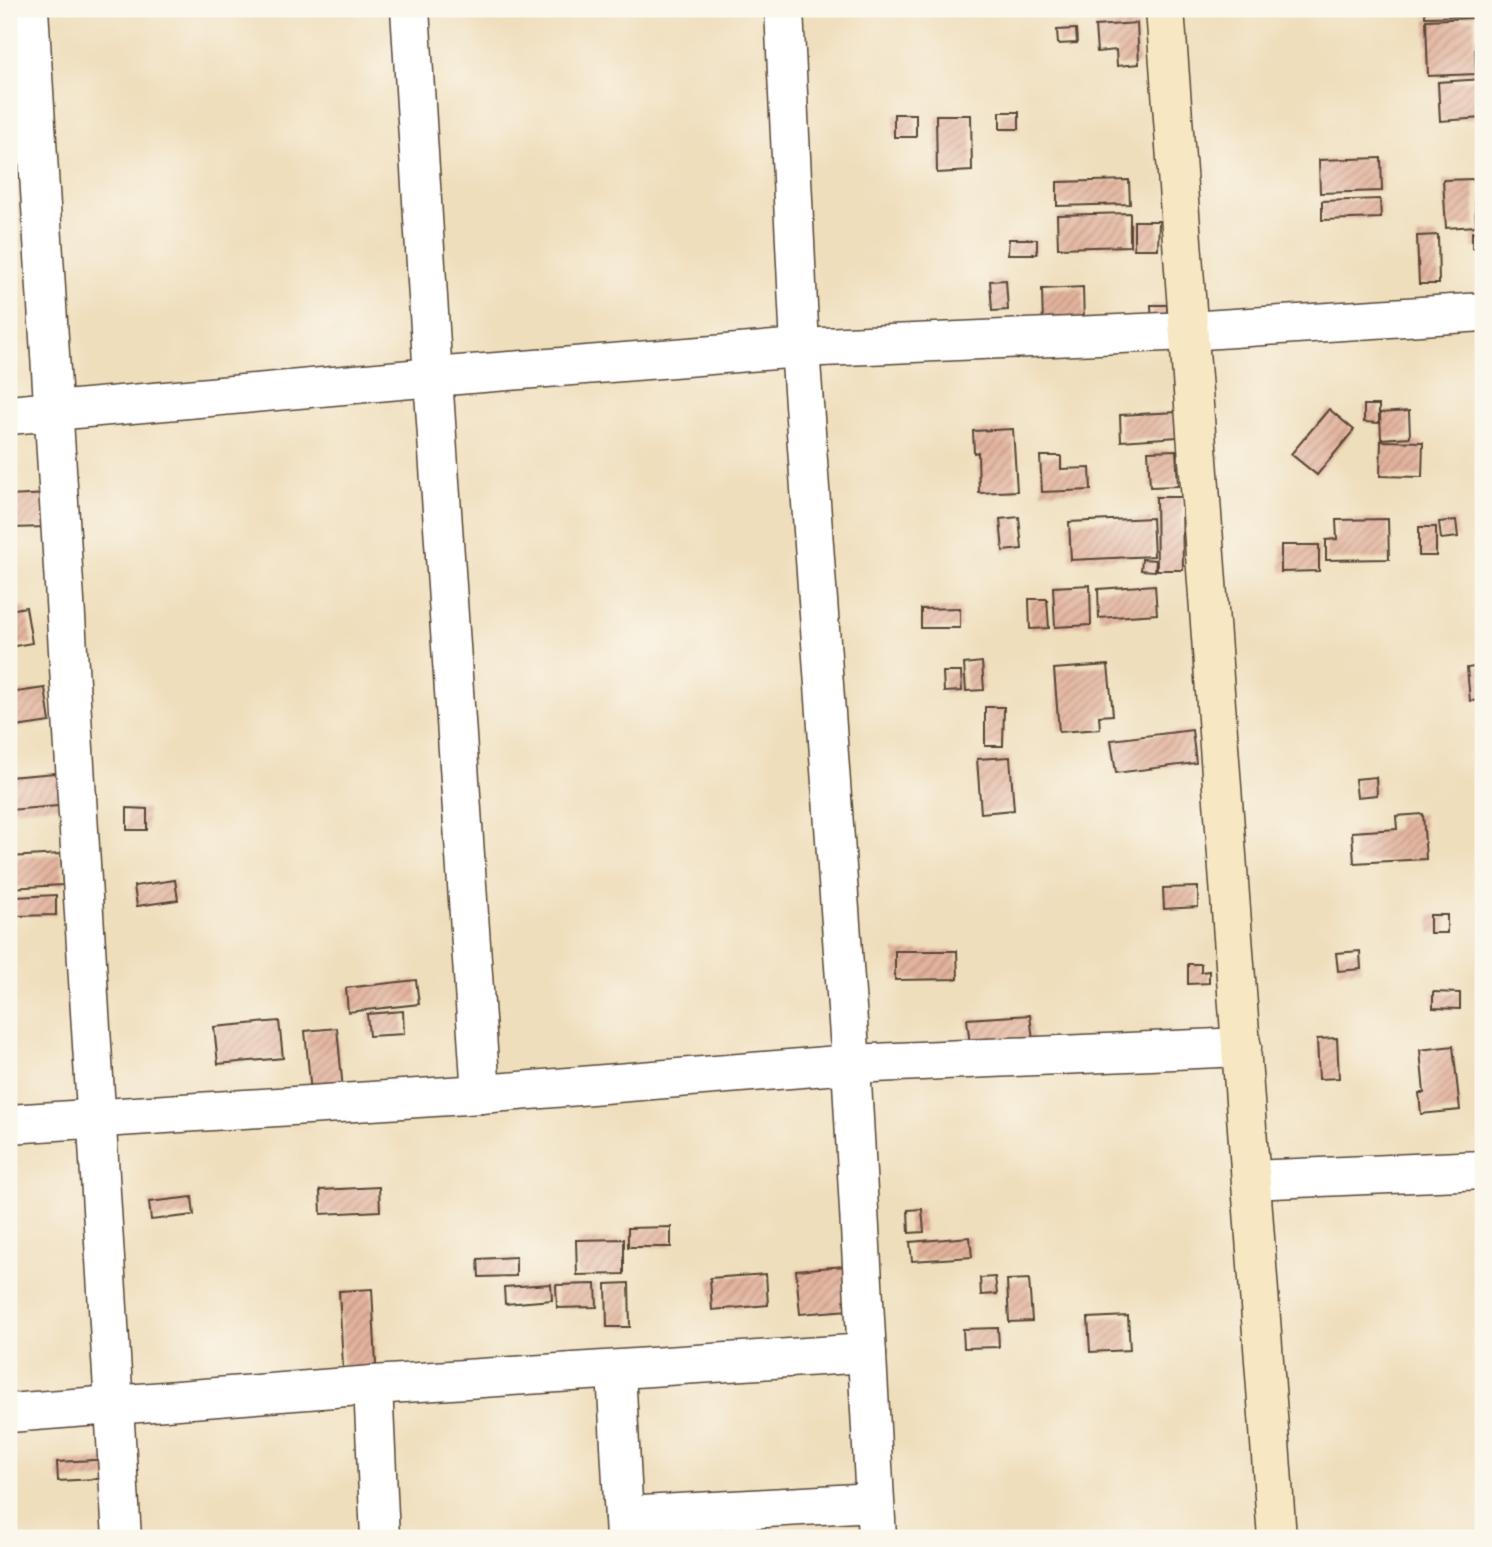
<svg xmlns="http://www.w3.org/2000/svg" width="1492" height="1547" viewBox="0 0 1492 1547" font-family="'Old Standard TT',serif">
<defs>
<pattern id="building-hatch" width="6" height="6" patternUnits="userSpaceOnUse" patternTransform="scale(1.75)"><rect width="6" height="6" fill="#e3b39d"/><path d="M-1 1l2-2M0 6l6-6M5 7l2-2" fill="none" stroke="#b9927f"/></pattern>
</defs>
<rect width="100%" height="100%" fill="#fbf7ec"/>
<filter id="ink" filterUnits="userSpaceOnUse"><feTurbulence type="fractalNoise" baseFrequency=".0143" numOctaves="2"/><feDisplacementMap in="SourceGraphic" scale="14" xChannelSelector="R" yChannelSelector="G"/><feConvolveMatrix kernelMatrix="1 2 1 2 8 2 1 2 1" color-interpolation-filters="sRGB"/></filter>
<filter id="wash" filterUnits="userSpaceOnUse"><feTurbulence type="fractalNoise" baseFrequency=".00686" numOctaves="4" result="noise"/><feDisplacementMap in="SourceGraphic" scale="28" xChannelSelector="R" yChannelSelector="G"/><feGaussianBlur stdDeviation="1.57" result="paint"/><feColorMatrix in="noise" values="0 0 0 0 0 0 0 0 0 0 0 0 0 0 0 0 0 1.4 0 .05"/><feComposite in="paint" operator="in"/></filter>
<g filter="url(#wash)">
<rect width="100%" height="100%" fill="#efdebc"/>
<g id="blocks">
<!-- building -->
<g fill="url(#building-hatch)">
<polygon points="1425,9 1474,9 1474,16 1425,17"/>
<polygon points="1474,18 1476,74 1428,76 1426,20"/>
<polygon points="1137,23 1139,64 1117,66 1116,50 1097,52 1095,26"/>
<polygon points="1076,29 1077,43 1058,44 1057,30"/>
<polygon points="1483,79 1483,118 1440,121 1438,82"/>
<rect x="1000" y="112" width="19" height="17"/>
<rect x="894" y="114" width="22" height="23"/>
<polygon points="936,115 971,115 972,171 937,173"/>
<polygon points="1381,158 1382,191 1320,193 1319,160"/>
<polygon points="1474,179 1476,226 1446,228 1443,180"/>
<polygon points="1129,180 1130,204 1057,206 1057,182"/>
<polygon points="1380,199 1381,218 1322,220 1322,201"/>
<polygon points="1130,213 1130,246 1058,248 1057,215"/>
<polygon points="1134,221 1159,221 1158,249 1134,249"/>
<rect x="1472" y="232" width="11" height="16"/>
<polygon points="1438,235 1439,284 1419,284 1417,236"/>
<polygon points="1009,239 1037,239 1037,254 1008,254"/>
<polygon points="1006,280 1008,310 992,311 990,281"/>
<polygon points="1083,287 1084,324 1043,325 1042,289"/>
<polygon points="1151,305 1167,305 1168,327 1152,328"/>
<polygon points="1364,405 1379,405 1379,423 1364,422"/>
<polygon points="1329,409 1354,430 1317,475 1291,454"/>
<polygon points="1409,411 1410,437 1381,439 1380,413"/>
<polygon points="1177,412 1178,437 1121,441 1120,415"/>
<polygon points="1013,429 1017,491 979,493 978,452 974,453 973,431"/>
<polygon points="1381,441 1423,442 1422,477 1380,476"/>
<polygon points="1176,450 1178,486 1150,487 1148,451"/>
<polygon points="1040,456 1061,456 1061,469 1090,468 1091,490 1042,492"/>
<polygon points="49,494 49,527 9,528 9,496"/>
<polygon points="1156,497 1182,497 1183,570 1157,570"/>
<polygon points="1019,517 1022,549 1003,551 1000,519"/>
<polygon points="1152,518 1154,556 1071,560 1069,522"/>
<polygon points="1388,519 1389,559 1326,560 1326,540 1337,539 1336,520"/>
<polygon points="1456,520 1458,537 1441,539 1439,522"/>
<rect x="1419" y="527" width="17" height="29"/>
<polygon points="1281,545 1319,545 1319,571 1281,572"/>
<polygon points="1142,559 1156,560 1155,571 1141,570"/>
<polygon points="1090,585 1091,625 1055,627 1053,587"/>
<polygon points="1155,585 1157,614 1099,618 1098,589"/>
<polygon points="1029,599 1047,599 1049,628 1030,629"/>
<polygon points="26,607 32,643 9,647 9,610"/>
<polygon points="960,608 960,628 921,628 921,609"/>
<polygon points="982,662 984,690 966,691 964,664"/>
<polygon points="1108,665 1113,715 1099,716 1100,729 1059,732 1054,669"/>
<polygon points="1482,666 1483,700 1470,701 1467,668"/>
<polygon points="943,672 961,672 962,691 944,692"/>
<polygon points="45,688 50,722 9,728 9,693"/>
<polygon points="985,707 1004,707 1003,746 985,746"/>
<polygon points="1192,730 1196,763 1116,773 1111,740"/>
<polygon points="1010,757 1014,810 981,813 977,759"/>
<polygon points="67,772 70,805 9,810 9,777"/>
<polygon points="1376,777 1377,795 1357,797 1355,779"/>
<polygon points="127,808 147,809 147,830 127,830"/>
<polygon points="1423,814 1426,859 1354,863 1352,832 1397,829 1396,816"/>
<polygon points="61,854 63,885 9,888 9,857"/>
<polygon points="175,880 178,900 137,906 134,886"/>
<polygon points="1198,887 1198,907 1164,909 1163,888"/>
<polygon points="56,895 56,915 15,916 15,897"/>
<rect x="1430" y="915" width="17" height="18"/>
<polygon points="895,951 957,951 958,979 895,980"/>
<polygon points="1360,951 1361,969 1338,971 1336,953"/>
<polygon points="1188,964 1201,964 1201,972 1209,971 1209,983 1188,984"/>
<polygon points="416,980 419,1004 348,1012 346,988"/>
<polygon points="1433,992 1460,993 1460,1009 1433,1008"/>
<polygon points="403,1011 404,1034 369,1036 367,1014"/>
<polygon points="1030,1015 1033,1040 970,1045 967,1019"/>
<polygon points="279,1021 283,1058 218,1064 214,1027"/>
<polygon points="337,1028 343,1090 311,1093 305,1031"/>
<polygon points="1337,1038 1339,1078 1319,1079 1317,1039"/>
<polygon points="1453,1046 1460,1110 1421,1114 1419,1093 1424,1093 1420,1050"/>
<polygon points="379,1187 380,1211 321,1214 320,1190"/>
<polygon points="192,1197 194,1215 151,1220 149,1202"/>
<polygon points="922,1209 924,1232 909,1233 908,1210"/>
<polygon points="671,1227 671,1247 628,1247 628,1228"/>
<polygon points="970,1237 972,1257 912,1261 910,1242"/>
<polygon points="624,1239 624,1274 577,1275 576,1240"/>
<polygon points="516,1257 516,1276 479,1277 478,1259"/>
<polygon points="857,1265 861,1309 800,1314 796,1270"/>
<polygon points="766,1274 768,1305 712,1310 710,1278"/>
<polygon points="995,1277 997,1294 981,1295 980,1278"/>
<polygon points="1029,1279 1032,1321 1009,1322 1007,1280"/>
<polygon points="629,1283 630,1327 607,1327 606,1284"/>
<polygon points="551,1284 552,1300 505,1304 504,1287"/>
<polygon points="596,1284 597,1307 557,1308 556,1285"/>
<polygon points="372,1289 377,1383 344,1384 339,1291"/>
<polygon points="1128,1316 1130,1350 1090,1352 1088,1318"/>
<polygon points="998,1328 999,1347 964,1348 963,1329"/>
<polygon points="112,1459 113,1478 58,1481 57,1462"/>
</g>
</g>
</g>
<g filter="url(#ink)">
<use href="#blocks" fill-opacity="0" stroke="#564536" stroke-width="2"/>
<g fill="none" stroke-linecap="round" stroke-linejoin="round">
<!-- street casing -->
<g stroke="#564536" stroke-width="41">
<g id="street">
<polyline points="29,9 122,1538"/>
<polyline points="410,9 433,377 481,1094"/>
<polyline points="784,9 800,348 851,1064 877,1538"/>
<polyline points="9,415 433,377 800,348 1188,331 1483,312"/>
<polyline points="9,1124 481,1094 851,1064 1242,1047"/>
<polyline points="1252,1180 1483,1170"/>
<polyline points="616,1371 625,1538"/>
<polyline points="373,1385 380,1538"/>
<polyline points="9,1413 373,1385 867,1353"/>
<polyline points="624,1516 874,1502"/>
</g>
</g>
<!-- secondary casing -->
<g stroke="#564536" stroke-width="41">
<polyline id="secondary" points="1165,9 1277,1538"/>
</g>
<!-- street -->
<use href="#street" stroke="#fff" stroke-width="38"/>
<!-- secondary -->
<use href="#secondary" stroke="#f7e8c3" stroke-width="38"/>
</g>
</g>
<!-- margin -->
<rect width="1492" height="1547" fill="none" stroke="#fbf7ec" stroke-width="35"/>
</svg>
